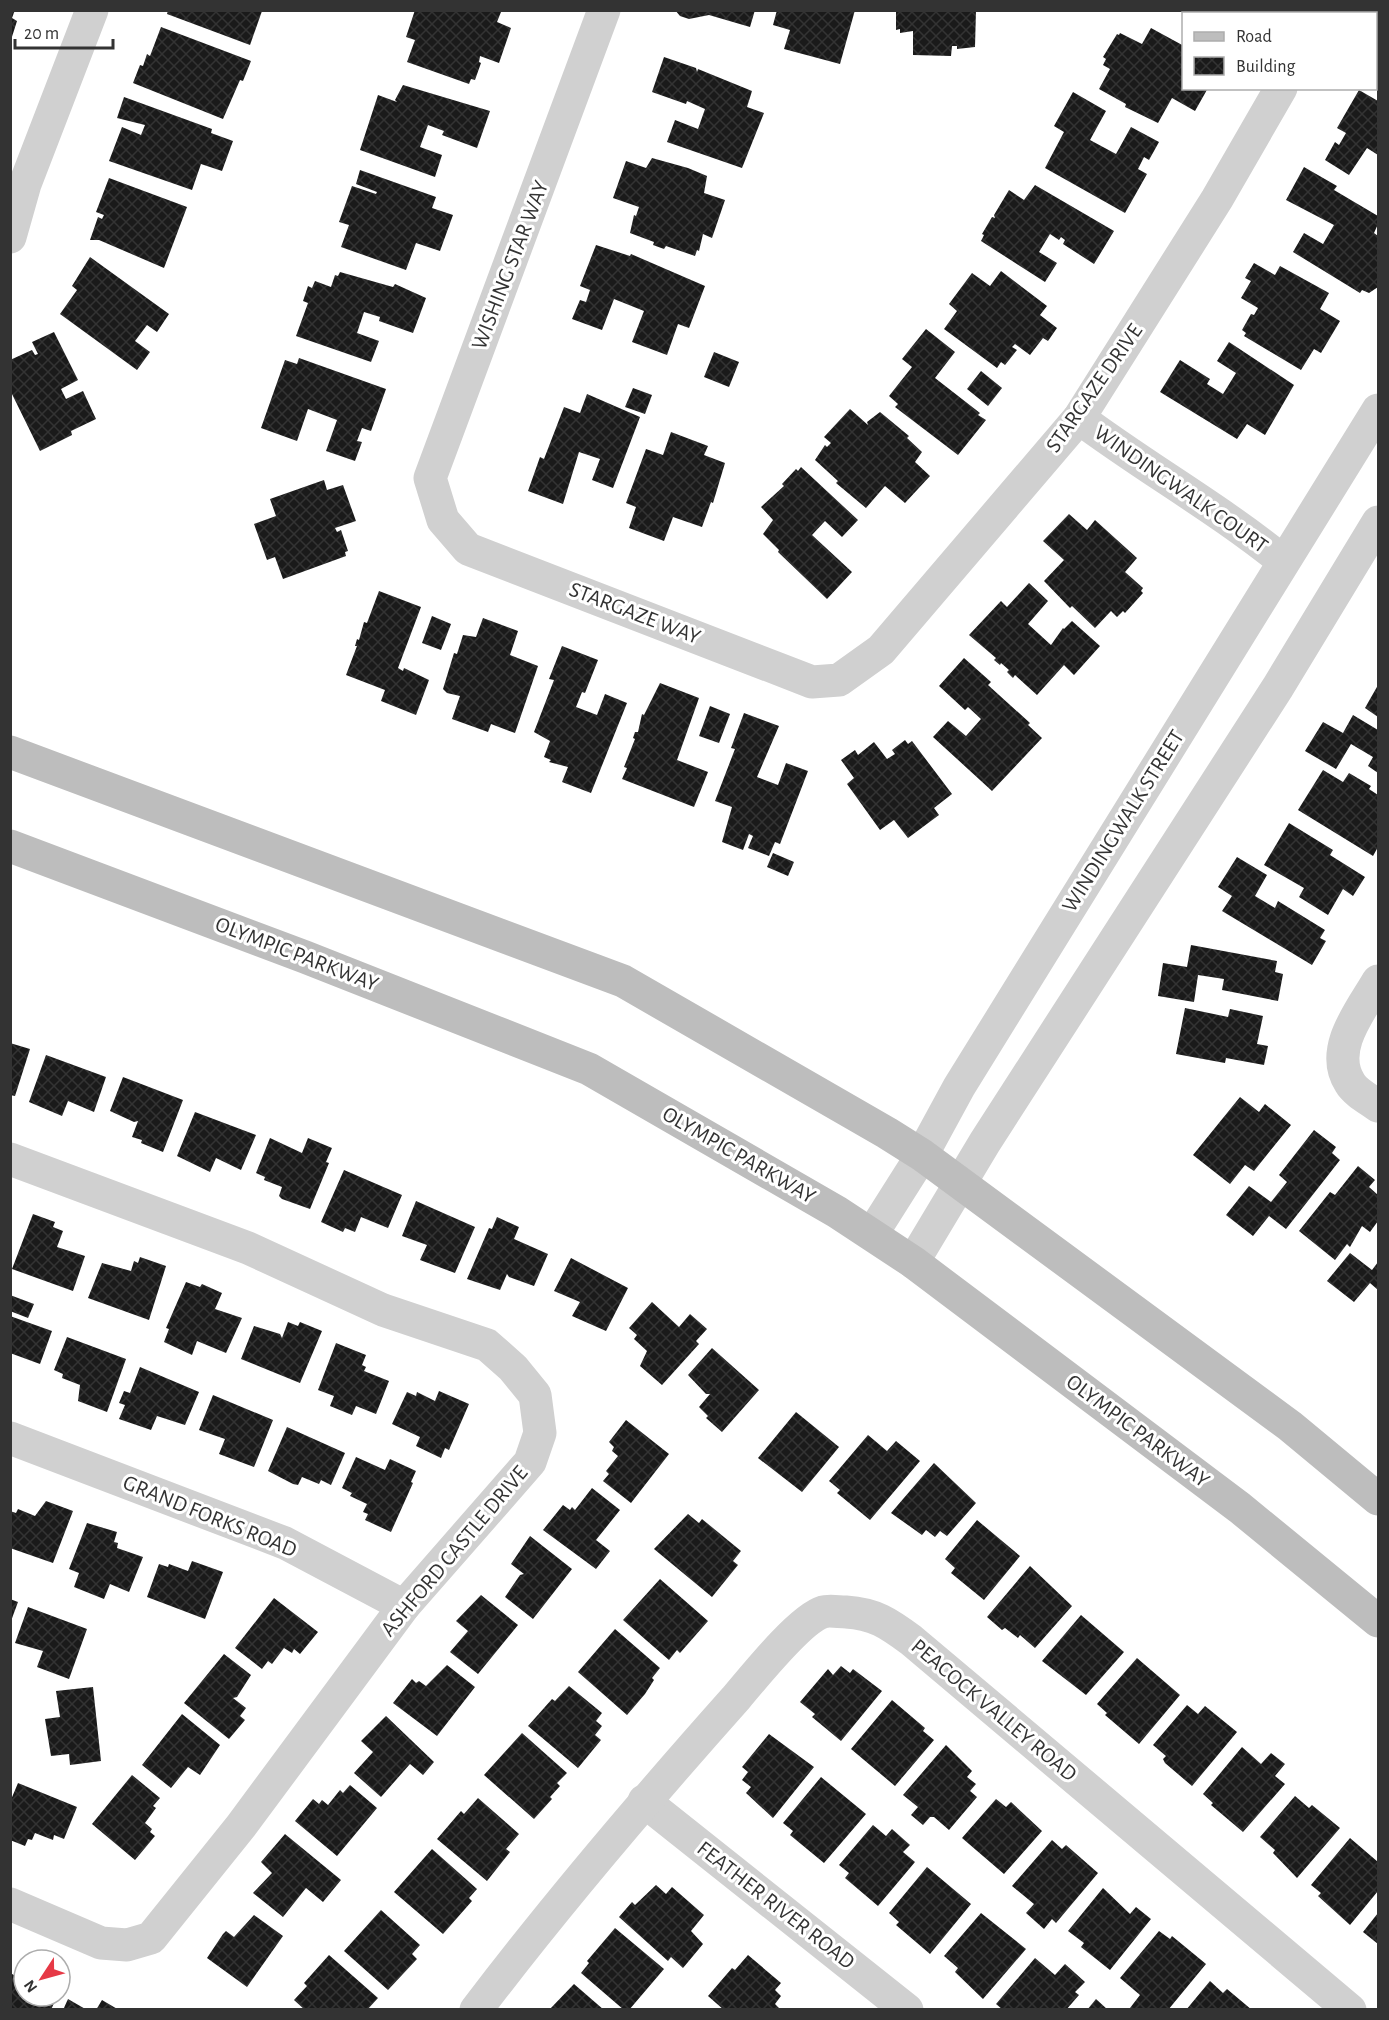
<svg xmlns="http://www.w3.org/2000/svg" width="1389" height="2020" viewBox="0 0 1389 2020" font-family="'Alegreya Sans',sans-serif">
<defs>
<pattern id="building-cross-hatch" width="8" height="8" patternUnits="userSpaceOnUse" patternTransform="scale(1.5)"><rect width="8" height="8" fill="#1a1a1a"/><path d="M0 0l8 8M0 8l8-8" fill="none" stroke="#333"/></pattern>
</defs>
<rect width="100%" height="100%" fill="#fff"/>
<!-- building -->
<g fill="url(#building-cross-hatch)">
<polygon points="10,10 15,10 12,18 17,21 11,40"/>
<polygon points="168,10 261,10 262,11 250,45 167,14"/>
<polygon points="415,10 501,12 497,22 511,28 499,63 480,56 479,62 481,63 475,80 471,79 469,84 407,62 415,40 406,37"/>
<polygon points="675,10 755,10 750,27 709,15 689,19 680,16"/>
<polygon points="777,10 855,10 840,64 784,49 790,30 773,25"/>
<polygon points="896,10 976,10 975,47 957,49 957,46 952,46 951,56 913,55 913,31 900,33 900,29 896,30"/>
<polygon points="161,27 251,61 243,81 240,80 223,119 133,83 140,65 143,66 147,54 150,56"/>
<polygon points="1151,28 1184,46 1184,88 1208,88 1195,111 1172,98 1158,123 1125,107 1126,104 1099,89 1110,69 1103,65 1106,59 1103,57 1117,34 1119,35 1120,33 1142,44"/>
<polygon points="664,57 696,68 697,72 698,69 752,91 747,107 764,113 742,168 667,142 675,120 698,129 705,109 687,101 686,104 652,92"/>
<polygon points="403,85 490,111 477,148 442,135 444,131 428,125 420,147 442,155 435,177 360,150 378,95 397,102 395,100"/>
<polygon points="1359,90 1378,101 1378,155 1367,148 1349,175 1325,160 1335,142 1339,145 1346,133 1337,128"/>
<polygon points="1073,92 1106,111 1090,140 1116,154 1131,127 1159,142 1149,160 1144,157 1138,169 1147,174 1125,213 1045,168 1064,132 1054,126"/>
<polygon points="124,97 212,129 211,133 233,141 222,171 201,164 192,190 109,161 122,127 141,135 145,125 117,118"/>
<polygon points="652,158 688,168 707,176 704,193 725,200 712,238 703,234 699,251 697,250 695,256 666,246 664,249 653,245 654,242 630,233 634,215 636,216 639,207 613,198 626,161 646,168"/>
<polygon points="1304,167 1337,186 1334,190 1378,216 1378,224 1374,233 1378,236 1378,287 1369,293 1362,290 1360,293 1293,252 1304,233 1323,244 1334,225 1286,200"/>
<polygon points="360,170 436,197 432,208 453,215 440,251 416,243 406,270 341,247 349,225 339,222 352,186 376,194 377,192 356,184"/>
<polygon points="109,178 187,207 164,268 99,240 90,240 98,217 102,219 104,215 96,212"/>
<polygon points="1035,185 1114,231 1094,264 1063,244 1065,240 1061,237 1059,240 1050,234 1039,252 1057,263 1045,282 981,241 984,235 982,234 992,217 995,218 994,215 1009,190 1024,200"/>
<polygon points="596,245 630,256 631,254 705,286 689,328 678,324 667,355 632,342 644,311 614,299 602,330 572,319 580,300 586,302 590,290 580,286"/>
<polygon points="90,257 169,314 157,332 147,325 135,341 150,352 137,370 60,314 77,290 72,286"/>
<polygon points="1254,263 1275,275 1280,266 1329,293 1320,309 1340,321 1321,353 1314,349 1301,370 1244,336 1246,333 1242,330 1251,314 1254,315 1258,308 1241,298 1251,281 1245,278"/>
<polygon points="1001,271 1047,306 1040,315 1057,328 1048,341 1043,338 1030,355 1015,344 1012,347 1017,350 1005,365 1001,362 997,368 944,329 957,311 949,304 972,273 990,286"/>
<polygon points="340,272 393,287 395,284 426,298 413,333 379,321 380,317 364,312 357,333 379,341 371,362 296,336 308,303 303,301 308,286 312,288 315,281 331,287 335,275 338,276"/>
<polygon points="926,329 955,352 935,378 980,413 978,415 986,420 958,455 895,407 898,404 889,396 912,367 902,359"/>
<polygon points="54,332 78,380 61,389 66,399 83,391 96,419 71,431 72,435 40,451 10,390 10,360 32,350 35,355 38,354 32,342"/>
<polygon points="1229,342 1294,385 1265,435 1247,424 1237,439 1160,392 1180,360 1210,379 1207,384 1223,394 1236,373 1217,361"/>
<polygon points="714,352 739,362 729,387 704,377"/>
<polygon points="299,358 386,389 371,431 362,428 357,441 362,442 355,461 326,451 337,420 308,409 297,441 261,428 285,360 297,364"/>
<polygon points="981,371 1002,388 988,406 967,389"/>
<polygon points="633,388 652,395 645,414 625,407"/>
<polygon points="587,394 640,417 613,488 592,480 600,459 579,452 563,504 528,491 540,457 544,459 564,407 580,413"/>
<polygon points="850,409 868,425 867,422 880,412 909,436 907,438 922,452 915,462 930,476 905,503 885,486 866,508 836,483 838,481 815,460 825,445 827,447 831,443 824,437"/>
<polygon points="671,432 708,446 704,455 725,463 713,503 711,502 702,527 673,517 664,541 629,528 636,507 626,503 646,449 663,455"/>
<polygon points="801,467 858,520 842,537 825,521 812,535 852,572 827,599 778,552 779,550 763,534 773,520 761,507 784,486 782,484 796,469 798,471"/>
<polygon points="324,480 327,490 343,485 356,521 335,528 337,532 341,530 348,551 345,552 346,556 283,579 275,557 267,560 254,524 276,516 270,499"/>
<polygon points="1069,514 1087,530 1095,520 1137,558 1125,572 1143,588 1141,591 1143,593 1125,613 1123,611 1117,617 1111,611 1095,628 1072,606 1070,608 1044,581 1064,560 1043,541"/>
<polygon points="1029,583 1048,601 1028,624 1051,645 1063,628 1064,629 1072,621 1100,646 1074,675 1064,665 1037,695 1015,675 1013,678 1007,672 1009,670 1001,663 1000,665 994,660 996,658 969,635 1001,601 1007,607"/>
<polygon points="379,591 421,607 398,668 403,671 404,668 429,680 416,715 381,701 385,690 346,675 357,646 355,646 357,639 359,640 364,622 367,623"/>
<polygon points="432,616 451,624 441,650 422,643"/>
<polygon points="483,618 518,631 510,655 538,666 515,733 491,724 488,732 452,719 460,696 447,693 443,689 454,653 457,654 463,635 476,637"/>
<polygon points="562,646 598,660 585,693 582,692 576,707 597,715 605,694 627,703 591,793 562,782 568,767 549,762 551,760 544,757 550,741 534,732 554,680 549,679"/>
<polygon points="964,658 991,682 988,685 1030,723 1028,725 1042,738 992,791 933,737 948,721 966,736 981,719 968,707 965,710 939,686"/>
<polygon points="660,683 699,698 677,760 708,772 694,807 622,779 627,768 624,767 635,739 633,738 635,732 638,732 642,714 644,715"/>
<polygon points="1378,685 1378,717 1365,708"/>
<polygon points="710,706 730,714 719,743 699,736"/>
<polygon points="744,713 779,726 757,777 778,785 786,763 808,771 780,844 775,842 769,856 748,848 753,836 749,834 743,850 722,842 732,807 715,801 735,749 731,748"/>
<polygon points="1353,715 1378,730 1378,773 1368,766 1373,757 1351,744 1336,769 1305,751 1323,722 1343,733"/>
<polygon points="905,740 908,744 912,741 952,794 934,808 939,815 908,838 894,820 880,830 847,784 854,778 841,760 855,750 858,755 874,742 887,759 895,754 892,750"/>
<polygon points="1323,770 1343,782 1349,773 1371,786 1369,789 1378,795 1378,847 1373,856 1298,810"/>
<polygon points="1289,823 1333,850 1330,855 1365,877 1353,896 1343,889 1328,915 1299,897 1304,888 1264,865"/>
<polygon points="773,853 794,862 788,876 767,867"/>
<polygon points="1237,857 1267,875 1255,896 1275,908 1278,901 1325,930 1320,938 1326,941 1312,965 1222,911 1232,896 1218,887"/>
<polygon points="1191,945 1277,961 1275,972 1283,974 1278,1001 1222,990 1224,979 1198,975 1194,1002 1158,996 1163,963 1187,967"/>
<polygon points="1185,1008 1228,1017 1230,1009 1263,1016 1257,1044 1268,1046 1264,1065 1226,1058 1225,1063 1176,1054"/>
<polygon points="10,1043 30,1049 15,1096 10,1095"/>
<polygon points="46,1055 106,1077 94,1112 68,1101 62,1116 29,1102"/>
<polygon points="123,1077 183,1100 163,1152 141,1143 142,1140 132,1137 138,1121 134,1122 110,1111"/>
<polygon points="1240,1097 1259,1112 1265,1104 1291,1125 1254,1171 1245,1165 1230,1184 1193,1155"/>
<polygon points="195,1112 256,1135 241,1170 216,1158 210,1172 177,1156"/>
<polygon points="1314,1130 1336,1147 1332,1153 1340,1160 1286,1229 1269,1216 1253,1236 1226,1215 1249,1186 1271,1202 1287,1182 1279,1175"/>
<polygon points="270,1138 302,1153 308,1138 332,1148 326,1162 329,1163 310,1209 282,1199 279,1196 282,1187 264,1180 265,1177 256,1173"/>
<polygon points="1358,1166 1375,1180 1369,1187 1378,1195 1378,1221 1370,1232 1362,1226 1350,1247 1347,1244 1335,1260 1299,1231 1330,1192 1335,1195"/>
<polygon points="344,1170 402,1195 388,1228 361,1217 355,1232 345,1228 343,1232 321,1222"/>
<polygon points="416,1201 475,1227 455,1273 420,1260 427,1245 402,1236"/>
<polygon points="33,1214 55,1222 53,1227 63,1231 57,1247 85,1256 73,1291 12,1269"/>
<polygon points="497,1217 519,1227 514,1239 548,1254 534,1286 509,1277 507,1274 500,1290 467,1279 489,1228 492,1229"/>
<polygon points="1350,1253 1372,1270 1378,1262 1378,1290 1370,1283 1354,1302 1327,1281"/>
<polygon points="140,1257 166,1266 149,1320 88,1298 102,1263 131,1271 134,1261 138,1263"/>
<polygon points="571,1258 628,1288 606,1331 572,1316 580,1302 554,1291"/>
<polygon points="186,1282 200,1287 202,1284 222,1293 215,1309 242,1318 226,1353 197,1341 192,1355 164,1342 169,1329 166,1328"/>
<polygon points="10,1295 34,1304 28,1318 10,1311"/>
<polygon points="652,1302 679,1327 690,1314 707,1329 696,1341 699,1344 662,1385 640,1366 647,1351 634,1339 637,1335 629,1328"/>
<polygon points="10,1316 52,1331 40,1364 10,1353"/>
<polygon points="288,1322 298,1326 300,1322 322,1331 300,1383 241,1359 254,1326 280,1334 282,1338"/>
<polygon points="67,1337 126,1359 107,1412 78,1401 80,1385 62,1378 63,1374 54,1370"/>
<polygon points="336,1343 366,1355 362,1365 366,1367 364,1371 389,1381 376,1414 356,1406 352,1415 330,1406 334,1396 318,1390"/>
<polygon points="712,1348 759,1390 722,1432 706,1418 708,1416 699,1407 710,1394 706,1394 688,1375"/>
<polygon points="140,1367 199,1392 185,1425 157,1416 151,1430 119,1419 125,1405 119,1403 124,1391 130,1393"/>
<polygon points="439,1391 469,1404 449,1450 445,1448 441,1458 416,1446 420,1437 392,1424 407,1392 416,1396 417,1392 435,1401"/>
<polygon points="213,1395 273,1420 254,1467 219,1454 225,1439 199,1430"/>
<polygon points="796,1412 839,1447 802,1492 758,1458"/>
<polygon points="626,1420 669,1454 631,1503 603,1481 609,1474 606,1471 618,1456 612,1451 614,1447 609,1442"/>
<polygon points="287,1427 345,1453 331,1485 321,1480 319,1484 302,1477 298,1485 293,1484 268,1471"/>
<polygon points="868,1435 887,1451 896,1441 920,1461 870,1520 837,1493 840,1490 829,1481"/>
<polygon points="356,1457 385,1470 390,1459 416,1471 411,1482 413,1483 391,1532 365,1520 368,1514 363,1512 367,1504 350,1496 352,1493 342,1488"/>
<polygon points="934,1463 976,1503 947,1536 940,1531 935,1537 926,1530 922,1535 891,1513"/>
<polygon points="592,1488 620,1510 596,1540 610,1551 596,1569 543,1530 563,1505 570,1510 572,1507 575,1510"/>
<polygon points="46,1501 73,1511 53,1563 10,1548 10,1511 16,1513 18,1509 35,1516"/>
<polygon points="688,1514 699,1523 702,1519 741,1551 733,1561 738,1565 712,1597 654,1549"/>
<polygon points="977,1520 1020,1556 984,1600 951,1573 955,1568 945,1559"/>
<polygon points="87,1523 117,1532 114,1542 118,1543 117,1548 143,1557 129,1592 110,1584 104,1599 74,1587 79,1573 69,1569"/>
<polygon points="530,1536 572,1569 533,1619 505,1597 520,1575 524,1574 511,1564"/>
<polygon points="192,1561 223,1572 205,1619 147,1597 159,1564 168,1567 169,1564 188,1571"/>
<polygon points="1030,1566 1072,1606 1035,1648 1020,1635 1018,1638 1005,1628 1002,1630 987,1617"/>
<polygon points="660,1579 708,1621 680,1653 677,1650 669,1660 623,1620"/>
<polygon points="481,1595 518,1625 478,1674 450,1652 468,1631 456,1621"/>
<polygon points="274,1598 318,1632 300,1654 294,1649 292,1653 284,1648 272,1664 268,1661 262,1669 235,1648"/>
<polygon points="10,1599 18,1602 11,1621 10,1621"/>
<polygon points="28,1607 87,1629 69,1679 37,1667 43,1651 15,1643"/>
<polygon points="1081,1615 1124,1652 1086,1695 1042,1661"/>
<polygon points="615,1629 660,1668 652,1678 654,1680 645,1694 627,1715 578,1672"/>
<polygon points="224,1654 251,1675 237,1697 233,1698 246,1708 240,1716 245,1720 229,1739 184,1703"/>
<polygon points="1137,1658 1180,1695 1139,1744 1105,1715 1107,1713 1097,1704"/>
<polygon points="447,1665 475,1687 437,1736 393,1703 412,1679 416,1683 419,1681 426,1686"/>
<polygon points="841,1666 850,1673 853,1669 882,1691 841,1741 812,1717 815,1714 800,1702 828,1669 833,1675"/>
<polygon points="569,1686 602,1713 596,1721 602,1726 595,1735 601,1740 578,1768 528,1726 552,1699 555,1701"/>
<polygon points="93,1687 101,1761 70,1765 69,1754 51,1756 45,1719 60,1717 56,1691"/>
<polygon points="892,1700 925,1728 923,1731 934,1740 895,1786 851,1749"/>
<polygon points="1187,1705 1198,1714 1205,1706 1237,1732 1192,1786 1165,1763 1163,1759 1166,1756 1153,1745"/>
<polygon points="182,1714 220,1745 200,1775 188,1767 171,1788 142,1765"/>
<polygon points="386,1716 434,1762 423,1775 410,1764 381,1797 354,1773 373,1752 361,1741"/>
<polygon points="522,1733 567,1773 557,1783 560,1786 550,1797 552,1799 534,1819 484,1775"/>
<polygon points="769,1734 814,1767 773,1818 746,1793 751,1787 742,1780 748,1772 742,1767"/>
<polygon points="946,1745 972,1771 967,1777 976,1784 970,1791 977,1797 949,1830 934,1817 930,1817 923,1825 911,1815 918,1807 903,1795"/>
<polygon points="1242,1747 1261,1764 1271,1753 1285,1764 1275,1776 1285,1784 1243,1832 1211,1805 1213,1803 1203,1794"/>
<polygon points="132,1775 160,1798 153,1806 156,1808 145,1823 152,1829 150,1832 155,1836 135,1860 92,1824"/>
<polygon points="821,1777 866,1814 824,1863 790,1835 793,1831 783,1823"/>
<polygon points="18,1783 77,1807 64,1839 54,1835 53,1840 35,1833 32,1840 28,1839 25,1846 10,1840 10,1802"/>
<polygon points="350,1785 377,1808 337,1856 295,1821 313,1799 319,1804 322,1800 328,1805 340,1790 343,1793"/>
<polygon points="1295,1796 1309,1808 1312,1805 1340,1828 1297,1878 1273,1853 1275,1850 1260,1837"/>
<polygon points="478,1798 519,1834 506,1849 510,1852 487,1881 437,1839 461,1811 464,1814"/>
<polygon points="996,1799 1006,1807 1011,1802 1042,1831 1004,1874 962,1838"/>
<polygon points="873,1825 886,1836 892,1829 910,1845 903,1852 915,1862 878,1906 845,1878 849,1873 839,1865"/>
<polygon points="285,1834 341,1880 323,1902 306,1888 283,1917 253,1893 272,1873 261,1862"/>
<polygon points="1350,1838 1378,1862 1378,1891 1350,1925 1318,1896 1321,1893 1311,1885"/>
<polygon points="1052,1840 1062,1849 1066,1845 1098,1873 1056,1923 1052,1919 1044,1929 1026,1913 1034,1904 1012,1886"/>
<polygon points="432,1849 477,1889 469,1898 472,1901 443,1934 394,1892"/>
<polygon points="927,1867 971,1904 930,1954 896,1925 899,1922 889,1913"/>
<polygon points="656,1885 666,1894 672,1887 704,1915 691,1931 703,1944 683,1968 671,1957 668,1961 619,1917 632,1902 635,1905"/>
<polygon points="1103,1888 1130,1914 1136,1907 1151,1919 1110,1970 1081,1947 1084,1943 1068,1931"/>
<polygon points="381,1910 420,1945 412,1954 417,1959 388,1990 344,1951"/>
<polygon points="981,1913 1026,1949 983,1999 955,1972 958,1968 944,1956"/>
<polygon points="1378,1913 1378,1944 1363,1932"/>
<polygon points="254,1915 283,1936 247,1987 207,1958 223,1934 226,1931 234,1937"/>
<polygon points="615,1928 664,1969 629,2010 624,2010 581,1973 589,1963 587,1961"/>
<polygon points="1159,1931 1170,1939 1172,1936 1206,1964 1168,2010 1132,2010 1130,2008 1140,1995 1120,1978"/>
<polygon points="329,1955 378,1998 367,2010 305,2010 294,2000 307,1986 304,1983"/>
<polygon points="748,1955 781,1983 775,1990 781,1996 775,2004 781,2010 724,2010 708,1996 732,1968 735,1970"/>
<polygon points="1035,1958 1055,1975 1065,1964 1085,1982 1075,1992 1079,1995 1066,2010 1003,2010 996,2004"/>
<polygon points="10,1973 24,1980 24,1996 57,1996 51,2010 10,2010"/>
<polygon points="1210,1981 1223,1993 1227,1989 1252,2010 1186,2010"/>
<polygon points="574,1984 604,2010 549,2010"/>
<polygon points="68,1999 87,2010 63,2010"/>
<polygon points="1096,1999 1108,2010 1087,2010"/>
<polygon points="102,2000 119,2010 96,2010"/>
</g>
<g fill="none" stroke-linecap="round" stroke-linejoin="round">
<!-- minor -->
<g stroke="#d0d0d0" stroke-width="33">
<polyline points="604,10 430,478 443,520 468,549 812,682 839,680 881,650 1079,418 1217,199 1281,88"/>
<polyline points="1318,10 1319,14"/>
<polyline points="10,237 25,184 92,10"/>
<path d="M1079,418C1146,468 1219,509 1283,561"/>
<path d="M1378,981C1362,1009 1328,1049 1350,1083C1355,1092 1370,1100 1378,1106"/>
<polyline points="10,1159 248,1248 383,1310 487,1345 513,1368 535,1395 540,1433 530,1462 404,1606 241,1826 151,1938 127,1945 101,1943 10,1904"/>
<polyline points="10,1438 285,1543 404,1606"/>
<polyline points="644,1801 907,2010"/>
<path d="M476,2010C558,1902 646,1799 736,1698C753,1678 800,1619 823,1612C829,1610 839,1612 846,1612C875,1614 888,1623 911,1640L1350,2010"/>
</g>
<!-- tertiary -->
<g stroke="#d0d0d0" stroke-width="33">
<polyline points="872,1234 922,1155 959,1087 1378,410"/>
<polyline points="913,1262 985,1142 1278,687 1378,522"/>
</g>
<!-- secondary -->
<g stroke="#bdbdbd" stroke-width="33">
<polyline points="10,752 623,981 887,1133 922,1155 1290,1426 1378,1499"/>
<polyline points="10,846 305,957 589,1069 837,1212 913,1262 1240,1508 1378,1621"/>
</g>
</g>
<g text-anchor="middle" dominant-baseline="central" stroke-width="6" stroke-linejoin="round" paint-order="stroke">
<!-- street labels -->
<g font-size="22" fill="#333" stroke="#fff">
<text transform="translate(510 265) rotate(-69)">WISHING STAR WAY</text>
<text transform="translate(1094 388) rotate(-55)">STARGAZE DRIVE</text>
<text transform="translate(1181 489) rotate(35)">WINDINGWALK COURT</text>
<text transform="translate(635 613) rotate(21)">STARGAZE WAY</text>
<text transform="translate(1123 821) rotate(-58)">WINDINGWALK STREET</text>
<text transform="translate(297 954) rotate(21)">OLYMPIC PARKWAY</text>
<text transform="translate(739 1155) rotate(30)">OLYMPIC PARKWAY</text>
<text transform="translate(1138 1431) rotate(37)">OLYMPIC PARKWAY</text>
<text transform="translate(210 1516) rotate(22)">GRAND FORKS ROAD</text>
<text transform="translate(454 1551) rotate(-50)">ASHFORD CASTLE DRIVE</text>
<text transform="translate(994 1710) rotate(40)">PEACOCK VALLEY ROAD</text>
<text transform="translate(776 1905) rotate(38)">FEATHER RIVER ROAD</text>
</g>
</g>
<!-- border -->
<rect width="1389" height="2020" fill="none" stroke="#333333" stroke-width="24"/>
<!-- legend -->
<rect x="1182" y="12" width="195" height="78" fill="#ffffff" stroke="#adadad" stroke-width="1.5"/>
<rect x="1194" y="32" width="30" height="9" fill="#bdbdbd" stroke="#adadad" stroke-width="1.5"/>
<text x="1236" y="42" font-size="18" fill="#333333">Road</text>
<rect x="1194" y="57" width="30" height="18" fill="url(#building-cross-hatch)" stroke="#adadad" stroke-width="1.5"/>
<text x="1236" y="72" font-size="18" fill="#333333">Building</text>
<!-- north arrow -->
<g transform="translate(42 1978) rotate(234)"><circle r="28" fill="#ffffff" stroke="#adadad" stroke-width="1.5"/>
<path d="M0-4.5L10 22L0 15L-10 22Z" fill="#e63946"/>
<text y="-9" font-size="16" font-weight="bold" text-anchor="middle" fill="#333333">N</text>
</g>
<!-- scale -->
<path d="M15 39v9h98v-9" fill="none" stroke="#333333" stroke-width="3"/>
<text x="24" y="39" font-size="18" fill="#333333" stroke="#ffffff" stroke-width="4.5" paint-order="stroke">20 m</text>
</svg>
